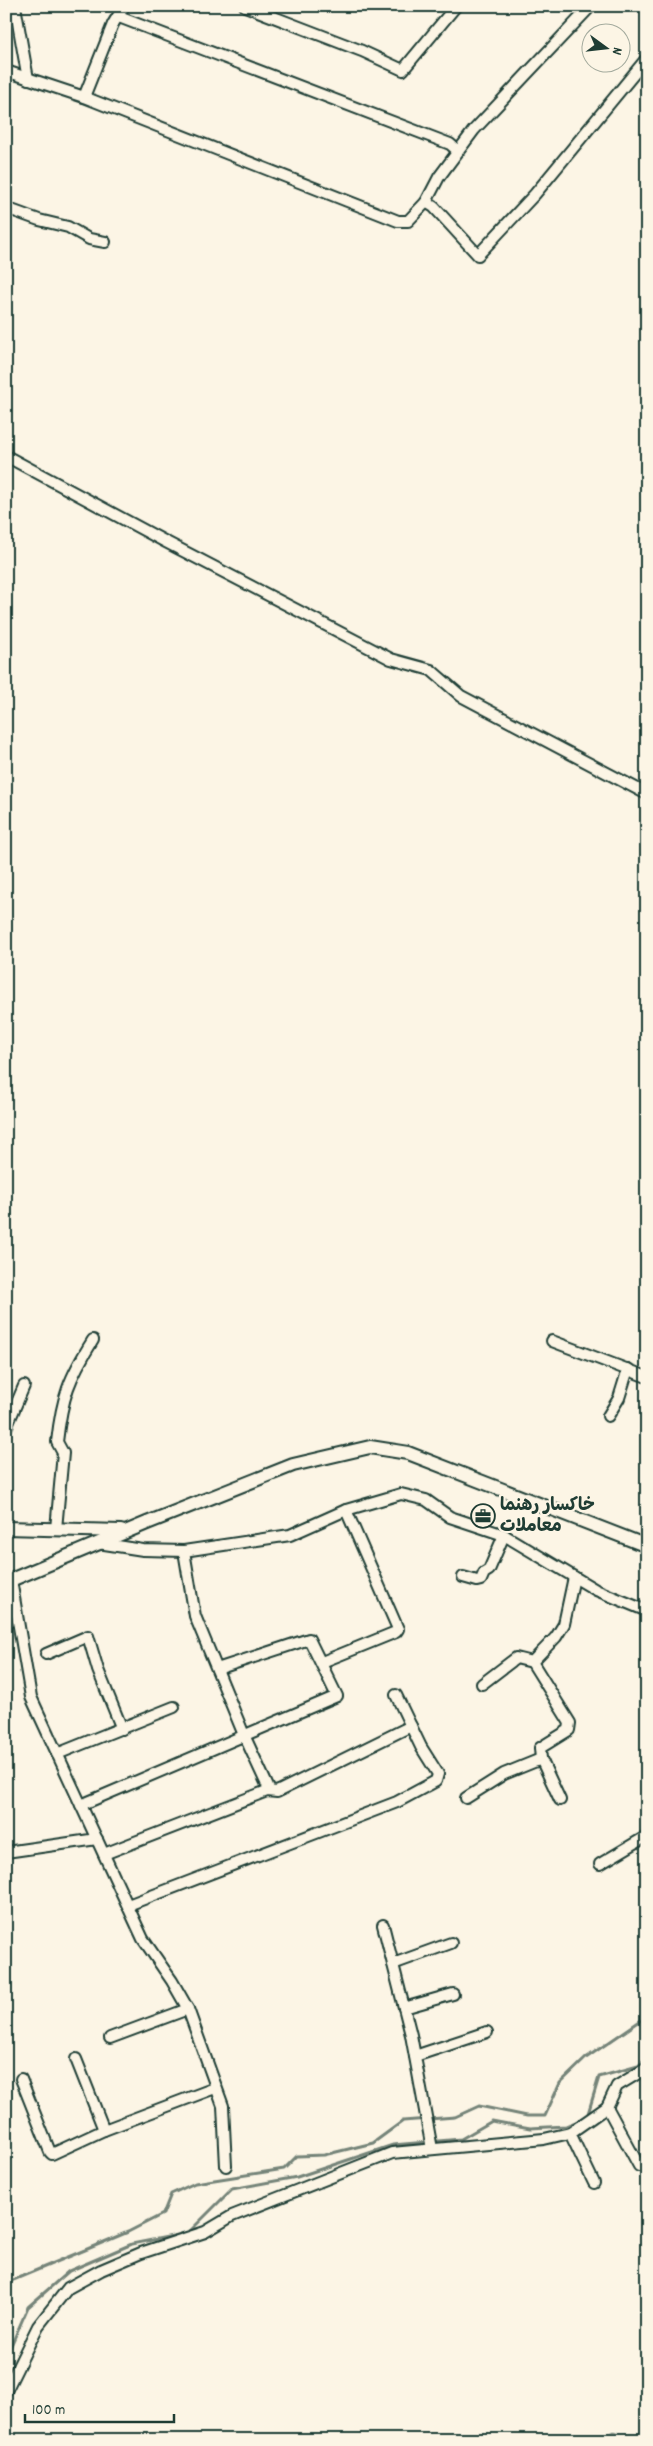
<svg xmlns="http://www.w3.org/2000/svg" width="653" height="2446" viewBox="0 0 653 2446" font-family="Dekko,'Playpen Sans Arabic',sans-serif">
<rect width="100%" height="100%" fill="#fcf5e5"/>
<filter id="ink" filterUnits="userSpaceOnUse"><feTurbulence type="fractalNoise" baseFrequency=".02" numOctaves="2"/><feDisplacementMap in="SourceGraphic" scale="10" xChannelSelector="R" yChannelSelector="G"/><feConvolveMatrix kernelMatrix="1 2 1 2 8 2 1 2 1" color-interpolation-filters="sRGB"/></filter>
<g filter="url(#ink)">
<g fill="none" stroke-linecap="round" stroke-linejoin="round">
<!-- stream -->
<g stroke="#758479" stroke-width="3">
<polyline points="587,2117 599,2077 638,2066 647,2058"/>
<polyline points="6,2283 128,2232 163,2214 171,2194 195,2183 284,2169 297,2156 324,2155 373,2143 403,2121 455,2117 479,2106 527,2116 545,2116 560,2083 586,2058 640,2021 647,2019"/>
<polyline points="6,2357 28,2307 69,2271 132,2244 188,2233 232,2189 297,2177 393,2145 461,2139 492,2121 530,2128 566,2126 581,2120"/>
</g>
<!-- minor casing -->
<g stroke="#1f3d34" stroke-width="14">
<g id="minor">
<polyline points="15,6 28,79"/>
<polyline points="245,6 362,51 403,70 456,6"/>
<polyline points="119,17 450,144 458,151"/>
<polyline points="6,71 84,97 398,221 408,221 426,202 439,177 474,130 591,6"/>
<polyline points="84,97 113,24 124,6"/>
<polyline points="426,202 434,207 478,255 535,194 647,58"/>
<polyline points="6,208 39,220 68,227 89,239 105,242"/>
<polyline points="6,456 164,541 391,659 431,670 461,696 647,794"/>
<polyline points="552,1341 647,1377"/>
<polyline points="608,1416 619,1398 628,1369"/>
<polyline points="6,1428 24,1386"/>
<path d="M56,1529L63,1453L57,1442C62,1397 69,1378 93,1340"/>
<polyline points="98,1543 143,1550 184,1551 290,1535 346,1510 401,1494 426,1500 450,1517 504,1535 596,1590 647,1611"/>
<polyline points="184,1551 195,1616 244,1735 268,1787 267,1791"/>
<polyline points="463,1577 477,1581 481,1580 484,1573 489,1570 504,1535"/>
<polyline points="11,1580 31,1697 143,1939 172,1981 188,2009 223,2106 226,2166"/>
<polyline points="46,1654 88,1636 98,1670 122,1729"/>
<polyline points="322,1662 396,1632 398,1629 346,1510"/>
<polyline points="532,1662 556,1637 564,1624 574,1577"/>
<polyline points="482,1684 516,1658 532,1662 570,1723 569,1730 540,1748 541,1759 560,1800"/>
<polyline points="57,1754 174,1707"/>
<polyline points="466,1798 504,1774 541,1759"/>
<polyline points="81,1805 337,1696 309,1639 217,1669"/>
<polyline points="6,1852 97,1839"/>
<polyline points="104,1854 267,1791 277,1792 411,1726"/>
<polyline points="600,1864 647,1836"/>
<polyline points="128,1905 397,1802 436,1781 438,1774 421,1747 396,1695"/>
<polyline points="383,1925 411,2035 432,2149"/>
<polyline points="393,1964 451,1943"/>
<polyline points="404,2008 453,1994"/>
<polyline points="110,2038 188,2009"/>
<polyline points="415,2056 487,2032"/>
<polyline points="76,2059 104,2130"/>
<polyline points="21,2079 50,2152 52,2154 104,2130 215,2088"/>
<polyline points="607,2107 639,2166"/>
<polyline points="570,2133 594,2183"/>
<polyline points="6,2391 38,2326 68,2288 101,2270 141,2253 205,2232 232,2216 392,2153 544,2139 570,2133 607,2107 617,2086 647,2068"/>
<polyline points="614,2438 615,2440"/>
</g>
</g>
<!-- tertiary casing -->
<g stroke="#1f3d34" stroke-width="16">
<g id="tertiary">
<polyline points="6,1528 121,1531"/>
<polyline points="6,1582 147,1523 293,1465 370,1447 408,1453 647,1546"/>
</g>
</g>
<!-- minor -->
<use href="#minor" stroke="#fcf5e5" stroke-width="10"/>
<!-- tertiary -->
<use href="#tertiary" stroke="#fcf5e5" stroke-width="12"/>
</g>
</g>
<!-- icons -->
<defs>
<g id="office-ring" transform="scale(1.25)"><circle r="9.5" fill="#fcf5e5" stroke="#1f3d34" stroke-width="1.5"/><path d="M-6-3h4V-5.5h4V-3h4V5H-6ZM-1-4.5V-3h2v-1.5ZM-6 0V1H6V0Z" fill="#1f3d34"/></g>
</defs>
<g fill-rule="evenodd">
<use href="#office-ring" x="483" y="1516"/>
</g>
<g text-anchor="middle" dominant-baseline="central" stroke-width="4.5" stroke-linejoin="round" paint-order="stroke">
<!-- poi labels -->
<g font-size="18" font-weight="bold" fill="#1f3d34" stroke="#fcf5e5" text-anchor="start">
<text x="500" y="1506">خاکسار رهنما<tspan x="500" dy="21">معاملات</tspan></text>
</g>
</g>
<!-- margin -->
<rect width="653" height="2446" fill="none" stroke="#fcf5e5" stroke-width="25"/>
<rect x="12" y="12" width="628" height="2421" fill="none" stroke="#1f3d34" stroke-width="2" filter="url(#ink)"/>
<!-- north arrow -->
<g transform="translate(606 48) rotate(105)"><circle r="24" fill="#fcf5e5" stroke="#a4ab9e"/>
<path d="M0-4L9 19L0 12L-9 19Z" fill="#1f3d34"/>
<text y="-8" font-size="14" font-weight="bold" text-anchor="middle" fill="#1f3d34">N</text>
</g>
<!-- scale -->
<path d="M25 2414v8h149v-8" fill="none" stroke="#1f3d34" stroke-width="2.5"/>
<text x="32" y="2414" font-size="15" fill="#1f3d34" stroke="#fcf5e5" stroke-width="4" paint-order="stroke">100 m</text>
</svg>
